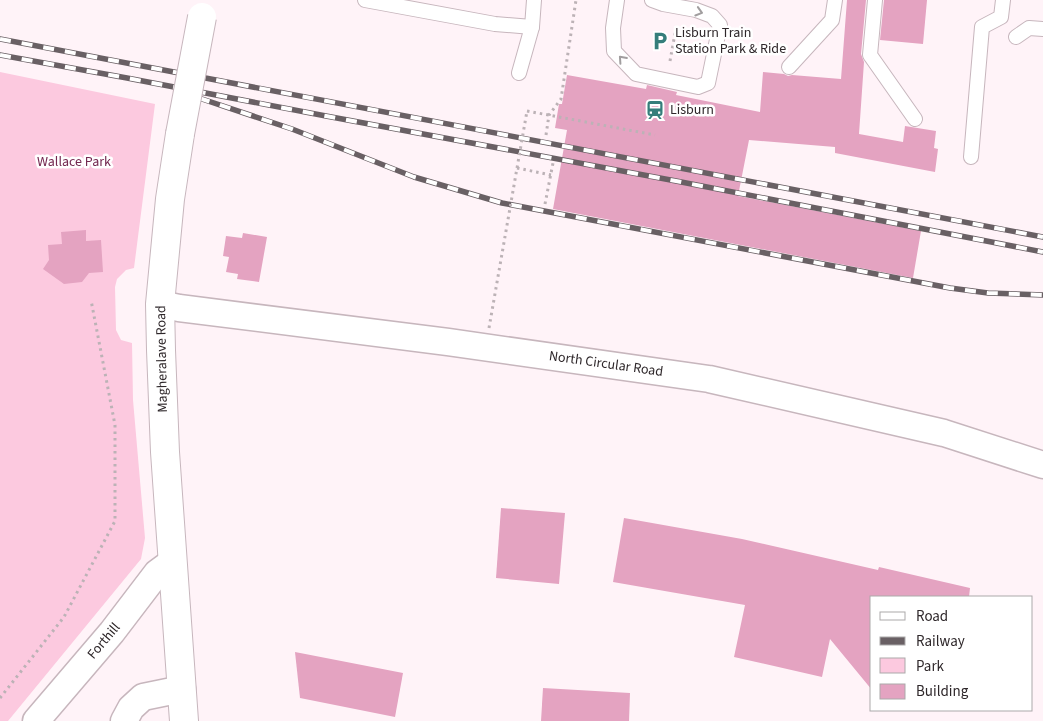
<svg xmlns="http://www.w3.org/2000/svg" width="1043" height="721" viewBox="0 0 1043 721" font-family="'Source Sans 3',sans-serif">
<rect width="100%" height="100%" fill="#fff3f8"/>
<!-- green -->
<polygon fill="#fcc9df" points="0,72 155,104 134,268 126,270 117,279 115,287 116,330 121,340 132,343 133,400 145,538 141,559 8,721 0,721"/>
<!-- building -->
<g fill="#e4a3c1">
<polygon points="847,0 866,0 861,54 864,62 859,134 903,142 905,126 936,131 934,148 938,149 935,172 835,153 835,147 749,140 738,196 921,231 913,278 553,209 567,130 555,128 559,104 562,104 567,75 646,89 647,85 677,92 676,95 760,112 763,72 784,74 788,76 792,75 841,79"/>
<polygon points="884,0 927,0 923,44 880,40"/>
<polygon points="86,230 86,241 101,240 103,272 89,273 82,282 64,284 43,269 49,260 48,245 62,244 61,232"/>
<polygon points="243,233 267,237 259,282 237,279 238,274 226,272 229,257 223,256 226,236 242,238"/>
<polygon points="501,508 565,513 559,584 496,578"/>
<polygon points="624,518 742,539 878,570 879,567 970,588 969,597 872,597 872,690 830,639 822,677 734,657 745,605 613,582"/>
<polygon points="295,652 403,673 395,717 300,698"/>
<polygon points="543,688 630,693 629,721 541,721"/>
</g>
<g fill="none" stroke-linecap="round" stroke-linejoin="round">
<!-- lane casing -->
<g stroke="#c7b6bd" stroke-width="16">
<g id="lane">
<polyline points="365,0 495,24 532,27"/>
<polyline points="617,0 613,28 614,51 636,74 698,87 708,83 720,25 712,16 696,10 663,4 652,0"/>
<polyline points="875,0 870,55 915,119"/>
<polyline points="1016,37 1029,28 1043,29"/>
<polyline points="789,67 832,20 835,0"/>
<polyline points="519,73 532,27 534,0"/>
<polyline points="971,157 982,27 1001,17 1003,0"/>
</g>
</g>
<!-- street casing -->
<g stroke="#c7b6bd" stroke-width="29">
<g id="street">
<polyline points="160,304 179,308 448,342 709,379 944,433 1043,465"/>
<polyline points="36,721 112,632 157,573 172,562"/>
<polyline points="124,721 131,708 143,697 182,689"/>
</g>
</g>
<!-- secondary casing -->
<g stroke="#c7b6bd" stroke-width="30">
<polyline id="secondary" points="180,134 170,199 160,304 161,350 165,452 184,721"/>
</g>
<!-- path -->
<g stroke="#bcb2b6" stroke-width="3" stroke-dasharray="2.5 4" stroke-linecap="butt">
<polyline points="670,61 676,28"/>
<polyline points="527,111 655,135"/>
<polyline points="546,135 549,115 561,99 576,0"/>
<polyline points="517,168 551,175"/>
<polyline points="545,204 553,163"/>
<polyline points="0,698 64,617 115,521 115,425 91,300"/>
</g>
<!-- lane -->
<use href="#lane" stroke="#fff" stroke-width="14"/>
<!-- street -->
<use href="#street" stroke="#fff" stroke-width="26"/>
<!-- secondary -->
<use href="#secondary" stroke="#fff" stroke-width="28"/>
<!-- rail casing -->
<g stroke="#696064" stroke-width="5.5">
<g id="rail">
<polyline points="0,39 1043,237"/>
<polyline points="0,55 127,78 326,116 676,181 1043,252"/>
<polyline points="199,98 292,129 414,177 502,203 950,288 988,293 1043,295"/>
</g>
</g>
<!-- rail -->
<use href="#rail" stroke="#fff" stroke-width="4" stroke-dasharray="11" stroke-linecap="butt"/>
<!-- secondary-bridge casing -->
<g stroke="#c7b6bd" stroke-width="30" stroke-linecap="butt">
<polyline id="secondary-bridge" points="180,134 202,17"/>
</g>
<!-- path-bridge -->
<polyline stroke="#bcb2b6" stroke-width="3" stroke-dasharray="2.5 4" stroke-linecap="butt" points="489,328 527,111"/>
<!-- secondary-bridge -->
<use href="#secondary-bridge" stroke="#fff" stroke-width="28"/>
</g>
<!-- one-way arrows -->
<defs><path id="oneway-chevron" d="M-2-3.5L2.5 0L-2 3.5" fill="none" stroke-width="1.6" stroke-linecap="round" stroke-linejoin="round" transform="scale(1.25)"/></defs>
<g stroke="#a19e9f">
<use href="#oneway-chevron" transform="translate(699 12) rotate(17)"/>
<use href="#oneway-chevron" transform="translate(622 59) rotate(-132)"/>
</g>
<!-- icons -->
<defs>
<g id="parking-bare" transform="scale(1.5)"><path d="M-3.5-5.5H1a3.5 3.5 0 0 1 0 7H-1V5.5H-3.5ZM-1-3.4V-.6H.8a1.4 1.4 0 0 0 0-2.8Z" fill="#357e7b" stroke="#fff" stroke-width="2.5" paint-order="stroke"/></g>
<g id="station-bare" transform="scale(1.5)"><path d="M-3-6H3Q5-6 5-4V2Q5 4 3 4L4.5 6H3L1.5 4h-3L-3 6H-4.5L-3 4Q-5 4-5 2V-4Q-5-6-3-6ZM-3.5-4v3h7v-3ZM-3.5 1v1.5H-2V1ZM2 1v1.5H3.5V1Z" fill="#357e7b" stroke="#fff" stroke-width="2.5" paint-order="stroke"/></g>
</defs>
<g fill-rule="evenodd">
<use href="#parking-bare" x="660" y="41"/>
<use href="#station-bare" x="655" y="110"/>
</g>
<g text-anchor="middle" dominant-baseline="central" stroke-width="5" stroke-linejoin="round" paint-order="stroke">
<!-- poi labels -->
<g font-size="14" fill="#2e272a" stroke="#fff" text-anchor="start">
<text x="675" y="33">Lisburn Train<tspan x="675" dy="16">Station Park &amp; Ride</tspan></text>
<text x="670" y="110">Lisburn</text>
</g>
<!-- park labels -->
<g font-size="14" fill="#742951" stroke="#fff">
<text x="74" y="162">Wallace Park</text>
</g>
<!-- street labels -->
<g font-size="14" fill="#2e272a" stroke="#fff">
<text transform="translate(162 359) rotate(-91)">Magheralave Road</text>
<text transform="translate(606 364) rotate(8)">North Circular Road</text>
<text transform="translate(104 641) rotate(-50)">Forthill</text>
</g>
</g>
<!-- legend -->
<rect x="870" y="596" width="162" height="115" fill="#ffffff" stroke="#aba9aa"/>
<rect x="880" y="612" width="25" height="8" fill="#ffffff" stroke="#aba9aa"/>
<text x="916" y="621" font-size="15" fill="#2e272a">Road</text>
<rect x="880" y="637" width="25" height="8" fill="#696064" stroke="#aba9aa"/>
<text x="916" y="646" font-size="15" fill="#2e272a">Railway</text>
<rect x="880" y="658" width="25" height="15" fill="#fcc9df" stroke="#aba9aa"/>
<text x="916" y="671" font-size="15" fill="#2e272a">Park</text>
<rect x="880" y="684" width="25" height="15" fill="#e4a3c1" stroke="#aba9aa"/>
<text x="916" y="696" font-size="15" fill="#2e272a">Building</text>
</svg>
